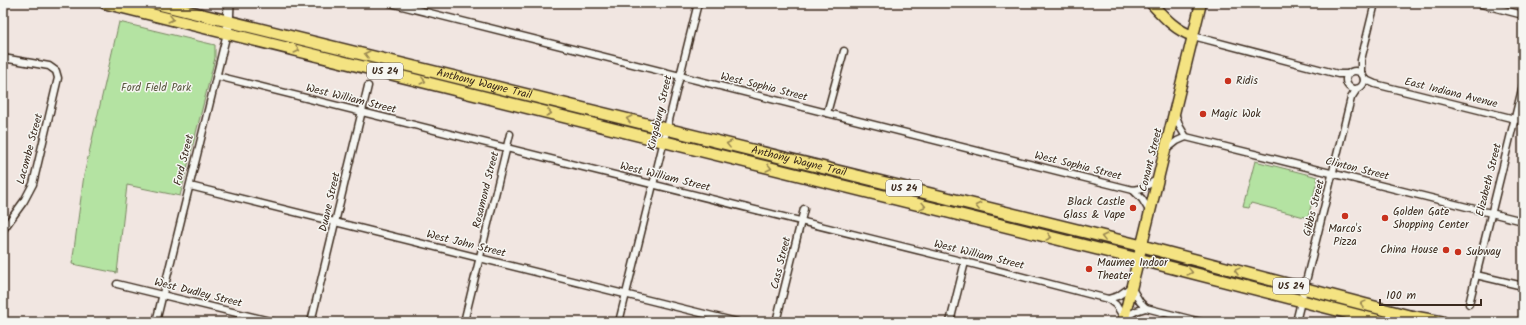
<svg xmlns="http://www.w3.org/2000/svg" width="1526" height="325" viewBox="0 0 1526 325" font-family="Kalam,sans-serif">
<rect width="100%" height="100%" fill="#f1e6e1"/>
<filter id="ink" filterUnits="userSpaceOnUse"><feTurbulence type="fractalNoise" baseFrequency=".025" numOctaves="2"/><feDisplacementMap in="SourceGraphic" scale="8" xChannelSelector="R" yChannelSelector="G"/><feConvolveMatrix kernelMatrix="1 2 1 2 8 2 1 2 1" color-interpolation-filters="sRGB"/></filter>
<g filter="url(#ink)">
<!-- green -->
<g fill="#b4e3a2" stroke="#788660">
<polygon points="119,22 215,45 215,58 180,196 127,185 117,273 72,264 84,175"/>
<polygon points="1255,161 1318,177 1308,218 1251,203 1249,208 1243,207"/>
</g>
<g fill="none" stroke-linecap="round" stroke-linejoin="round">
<!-- minor casing -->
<g stroke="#3b2a1e" stroke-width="9">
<g id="minor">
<polyline points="390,3 1133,190 1143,188 1158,179"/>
<polyline points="1477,3 1523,15"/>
<polyline points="1193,36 1338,74 1348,74"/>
<polyline points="3,58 49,66 56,71 58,78 33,184 24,201 3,230"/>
<circle cx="1355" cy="80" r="9"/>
<polyline points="1361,73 1361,60 1375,3"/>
<polyline points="217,76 965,262 1108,299 1116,305 1124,318 1136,311 1146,308"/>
<polyline points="1364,79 1375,84 1523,121"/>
<polyline points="827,113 844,51"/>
<polyline points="1175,113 1180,127 1186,137"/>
<polyline points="1167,149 1177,141 1186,137 1523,221"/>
<polyline points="190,186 737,322"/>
<polyline points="1133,190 1142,199 1150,212"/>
<polyline points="1476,275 1523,286"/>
<polyline points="117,284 274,322"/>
<polyline points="1108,299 1118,296 1131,287 1140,302 1146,308 1201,322"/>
<polyline points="1469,304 1523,85"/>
<polyline points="156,322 227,33"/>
<polyline points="311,322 368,86"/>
<polyline points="464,322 510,134"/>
<polyline points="619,322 698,3"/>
<polyline points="776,322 804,209"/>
<polyline points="950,322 965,262"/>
<polyline points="1296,322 1351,98 1357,89"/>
</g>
</g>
<!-- secondary casing -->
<g stroke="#3b2a1e" stroke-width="12">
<polyline id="secondary" points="228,27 229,3"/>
</g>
<!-- primary casing -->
<g stroke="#3b2a1e" stroke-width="13">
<g id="primary">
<path d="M1151,3C1164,17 1175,30 1193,36"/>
<polyline points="1123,322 1201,3"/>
</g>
</g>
<!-- trunk casing -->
<g stroke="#3b2a1e" stroke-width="14">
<g id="trunk">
<polyline points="105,3 1138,259 1384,322"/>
<path id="s1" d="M154,3L1142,246L1409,316L1442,322"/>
</g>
</g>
<!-- minor -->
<use href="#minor" stroke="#f6f6f2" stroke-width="6"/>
<!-- secondary -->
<use href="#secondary" stroke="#f6f6f2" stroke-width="9"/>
<!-- primary -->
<use href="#primary" stroke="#f4e382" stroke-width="10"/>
<!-- trunk -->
<use href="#trunk" stroke="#f4e382" stroke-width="11"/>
</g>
<!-- one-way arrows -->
<defs><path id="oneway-chevron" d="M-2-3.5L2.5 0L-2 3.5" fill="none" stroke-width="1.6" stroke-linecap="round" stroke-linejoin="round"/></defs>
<g stroke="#988650">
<use href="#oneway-chevron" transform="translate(171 19) rotate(14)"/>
<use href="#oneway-chevron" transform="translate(297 50) rotate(14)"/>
<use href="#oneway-chevron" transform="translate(367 54) rotate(-166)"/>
<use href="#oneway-chevron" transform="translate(423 81) rotate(14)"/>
<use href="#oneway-chevron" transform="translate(549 113) rotate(14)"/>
<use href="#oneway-chevron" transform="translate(629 119) rotate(-166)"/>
<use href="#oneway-chevron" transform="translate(729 144) rotate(-166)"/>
<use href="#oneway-chevron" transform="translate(769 168) rotate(14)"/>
<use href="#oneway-chevron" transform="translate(923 206) rotate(14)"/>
<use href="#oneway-chevron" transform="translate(978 206) rotate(-166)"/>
<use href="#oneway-chevron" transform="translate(1049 237) rotate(14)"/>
<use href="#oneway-chevron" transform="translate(1104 237) rotate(-166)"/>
<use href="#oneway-chevron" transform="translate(1237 271) rotate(-165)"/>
<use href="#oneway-chevron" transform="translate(1190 272) rotate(14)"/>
<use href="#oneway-chevron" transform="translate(1363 304) rotate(-165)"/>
</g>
</g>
<!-- markers -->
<g fill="#c8321e" stroke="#f6f6f2" stroke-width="1.5">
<circle cx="1228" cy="81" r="4"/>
<circle cx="1203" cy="114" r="4"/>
<circle cx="1133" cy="208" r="4"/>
<circle cx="1345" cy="216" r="4"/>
<circle cx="1385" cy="218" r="4"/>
<circle cx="1446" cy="250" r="4"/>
<circle cx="1458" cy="252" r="4"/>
<circle cx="1089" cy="269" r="4"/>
</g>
<g text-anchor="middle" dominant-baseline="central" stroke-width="3" stroke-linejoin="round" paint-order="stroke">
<!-- shield labels -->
<g fill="#f6f6f2" stroke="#73675e" stroke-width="1">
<rect x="367" y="63" width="36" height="16" rx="3"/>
<rect x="886" y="180" width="36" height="16" rx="3"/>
<rect x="1273" y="278" width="36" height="16" rx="3"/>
</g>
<g font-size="10" font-weight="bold" fill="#3b2a1e">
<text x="385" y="71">US 24</text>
<text x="904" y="188">US 24</text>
<text x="1291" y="286">US 24</text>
</g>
<!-- poi labels -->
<g font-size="11" fill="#3b2a1e" stroke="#f6f6f2" text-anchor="start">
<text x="1236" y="81">Ridis</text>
<text x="1211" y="114">Magic Wok</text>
<text x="1125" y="202" text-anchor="end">Black Castle<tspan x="1125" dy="13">Glass &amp; Vape</tspan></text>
<text x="1393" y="212">Golden Gate<tspan x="1393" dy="13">Shopping Center</tspan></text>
<text x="1345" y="229" text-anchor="middle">Marco's<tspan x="1345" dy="13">Pizza</tspan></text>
<text x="1438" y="250" text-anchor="end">China House</text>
<text x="1466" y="252">Subway</text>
<text x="1097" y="263">Maumee Indoor<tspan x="1097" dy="13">Theater</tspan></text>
</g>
<!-- street labels -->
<g font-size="11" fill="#3b2a1e" stroke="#f6f6f2">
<text stroke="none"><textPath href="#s1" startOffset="340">Anthony Wayne Trail</textPath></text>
<text transform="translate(764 87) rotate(14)">West Sophia Street</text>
<text transform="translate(1451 93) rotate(14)">East Indiana Avenue</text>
<text transform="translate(351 99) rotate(14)">West William Street</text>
<text transform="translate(660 113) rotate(-77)">Kingsbury Street</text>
<text transform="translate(30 149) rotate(-75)">Lacombe Street</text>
<text transform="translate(184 160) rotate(-76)">Ford Street</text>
<text transform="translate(1151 160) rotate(-76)">Conant Street</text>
<text stroke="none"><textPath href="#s1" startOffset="664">Anthony Wayne Trail</textPath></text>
<text transform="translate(1078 166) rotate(14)">West Sophia Street</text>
<text transform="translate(1357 169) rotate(14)">Clinton Street</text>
<text transform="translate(665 177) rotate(14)">West William Street</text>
<text transform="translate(1489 180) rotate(-76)">Elizabeth Street</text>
<text transform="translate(486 190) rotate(-76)">Rosamond Street</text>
<text transform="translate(330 202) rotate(-77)">Duane Street</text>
<text transform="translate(1314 208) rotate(-76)">Gibbs Street</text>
<text transform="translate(466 244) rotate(14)">West John Street</text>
<text transform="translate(979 255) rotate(14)">West William Street</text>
<text transform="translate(781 263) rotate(-76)">Cass Street</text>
<text transform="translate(198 293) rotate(14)">West Dudley Street</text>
</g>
<!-- park labels -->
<g font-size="11" fill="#59583f" stroke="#f6f6f2">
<text x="156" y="88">Ford Field Park</text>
</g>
</g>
<!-- margin -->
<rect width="1526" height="325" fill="none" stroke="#f6f6f2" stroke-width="16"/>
<rect x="8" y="8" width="1510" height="309" fill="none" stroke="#3b2a1e" stroke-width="1.5" filter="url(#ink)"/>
<!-- scale -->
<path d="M1380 299v6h101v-6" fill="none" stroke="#3b2a1e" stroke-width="2"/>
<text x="1386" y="299" font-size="12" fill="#3b2a1e" stroke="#f6f6f2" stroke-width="3" paint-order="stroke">100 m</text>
</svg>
